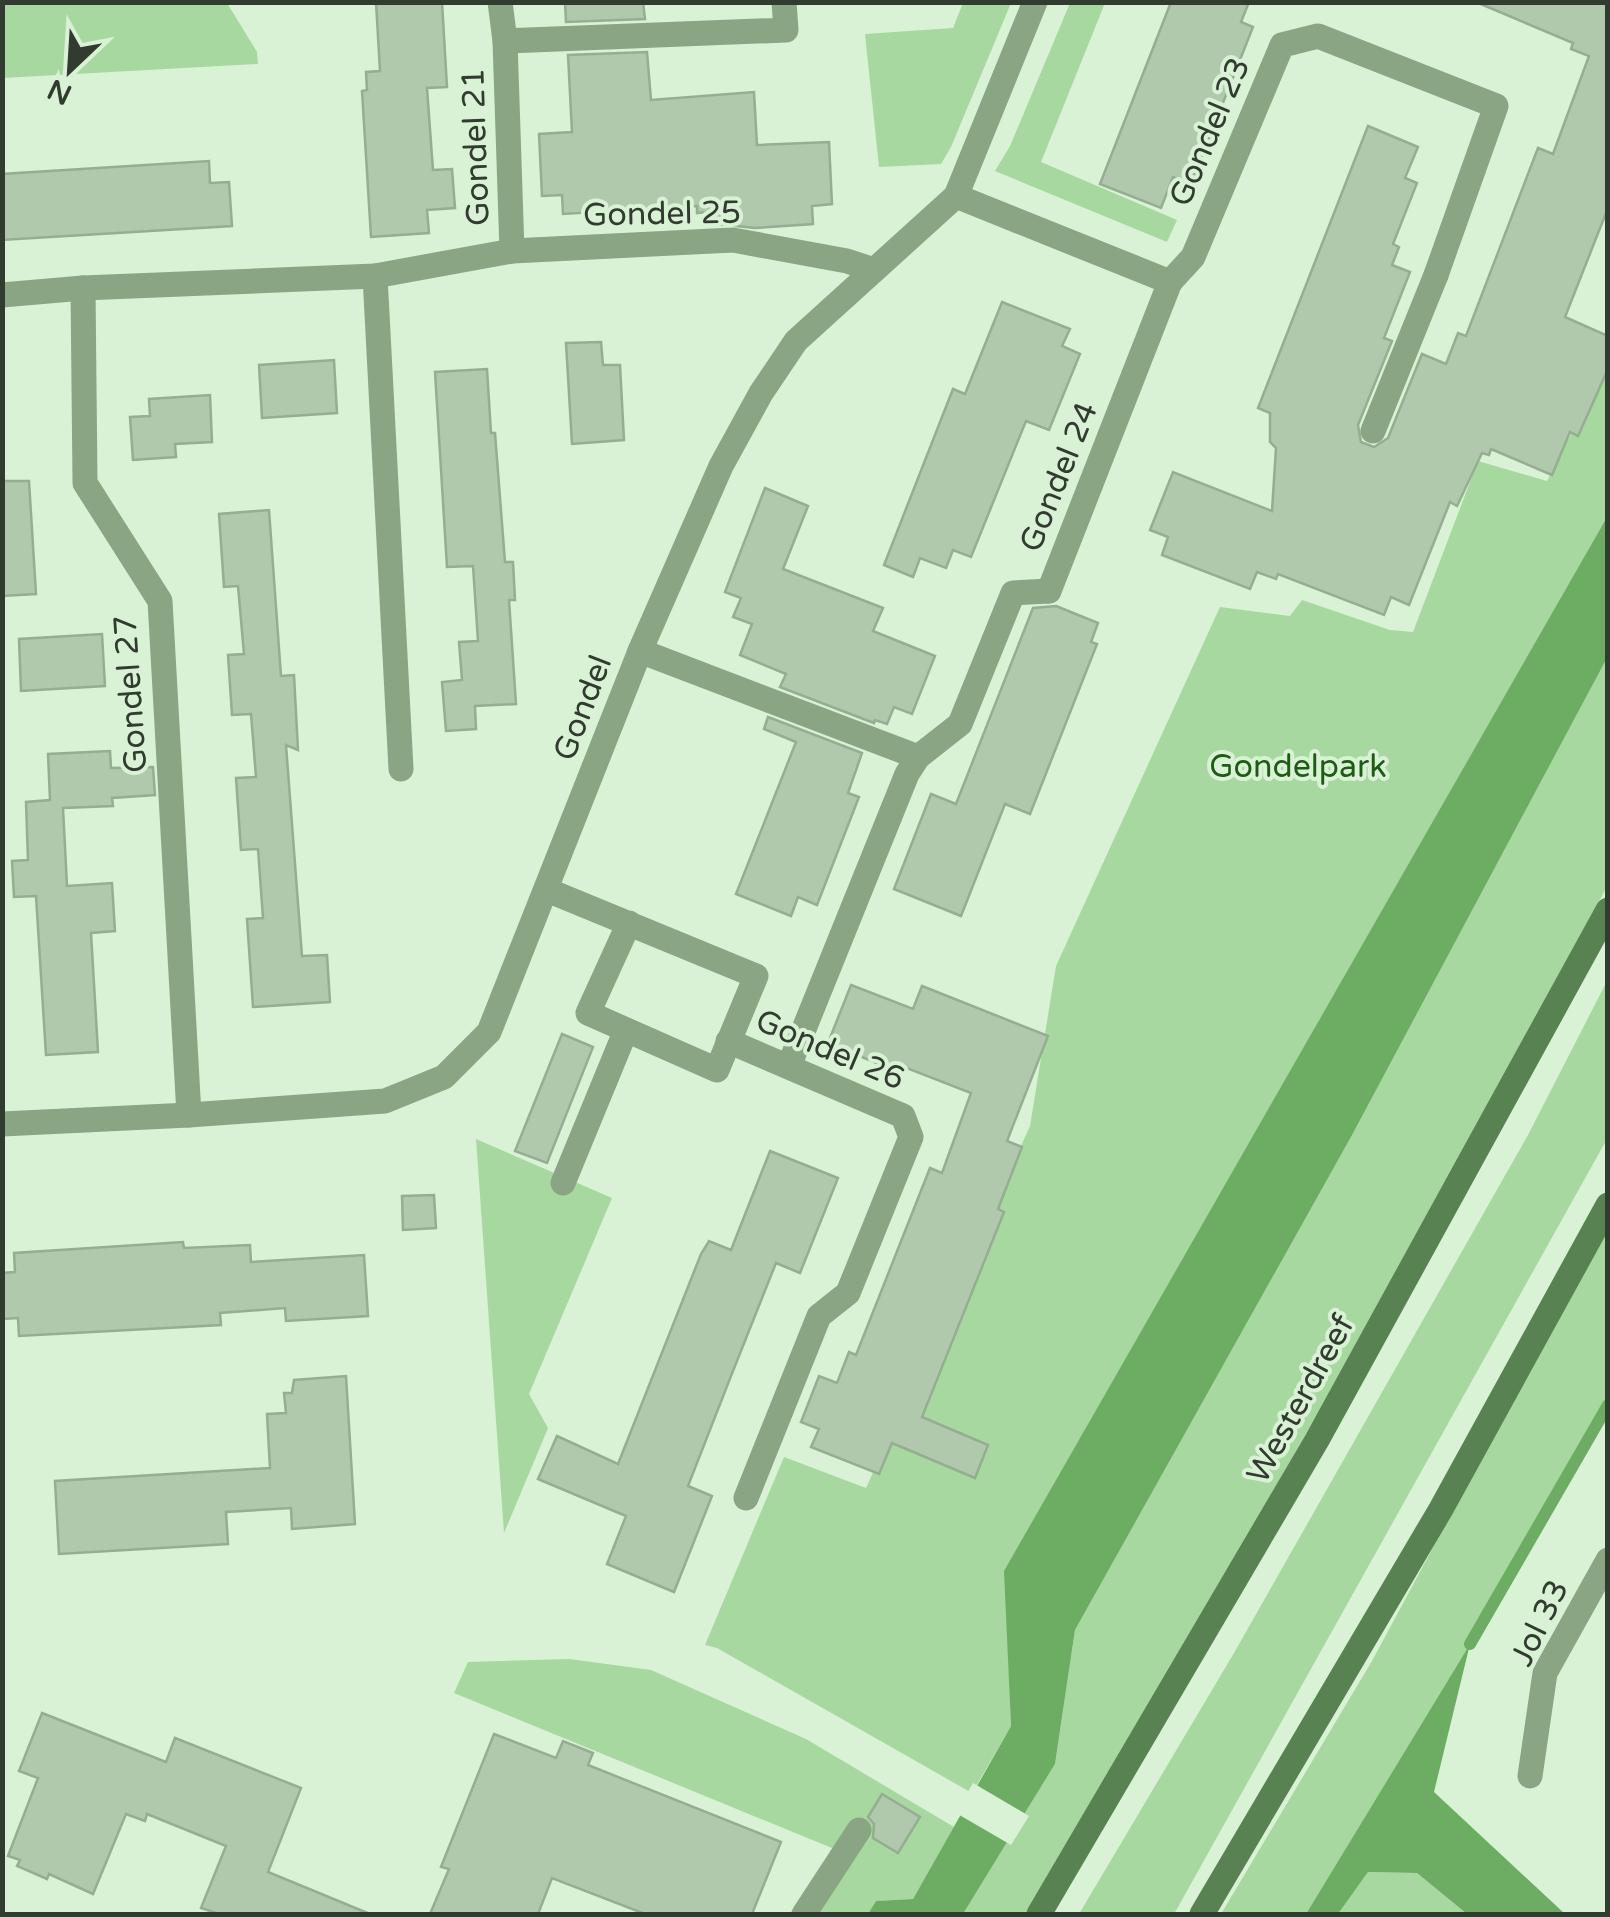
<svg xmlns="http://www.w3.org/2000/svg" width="1610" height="1917" viewBox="0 0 1610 1917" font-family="'Varela Round',sans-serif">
<rect width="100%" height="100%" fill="#d9f2d5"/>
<!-- green -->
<g fill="#a7d8a0">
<polygon points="2,3 227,3 257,52 258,64 3,78"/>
<polygon points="963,3 1011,3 951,147 941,164 879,167 865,34 953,28"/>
<polygon points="1070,3 1105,3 1041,162 1177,220 1167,242 995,171 1010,146"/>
<polygon points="1607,364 1607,517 1005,1571 1011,1726 972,1793 717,1648 705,1645 784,1457 866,1488 1030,1126 1056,966 1220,607 1290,616 1302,600 1390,630 1413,632 1478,461 1547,481"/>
<polygon points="1607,658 1607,886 1451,1184 1027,1914 963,1914 1055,1764 1075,1630 1351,1137"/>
<polygon points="1607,981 1607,1139 1178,1907 1174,1914 1079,1914 1234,1653 1528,1135"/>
<polygon points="476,1139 612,1198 529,1394 548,1428 504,1533"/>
<polygon points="1607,1224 1607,1405 1470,1644 1306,1914 1221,1914 1372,1661"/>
<polygon points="569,1659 651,1670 806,1739 954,1827 913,1899 876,1901 868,1914 809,1914 844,1853 454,1693 468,1662"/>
<polygon points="1368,1872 1417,1873 1467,1914 1338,1914"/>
</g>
<!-- water -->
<g fill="#6cad63">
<polygon points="1607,517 1607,658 1351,1137 1075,1630 1055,1764 963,1914 868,1914 876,1901 913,1899 1011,1726 1004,1571"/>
<polygon points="1470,1644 1434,1792 1565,1914 1467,1914 1417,1873 1368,1872 1338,1914 1306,1914"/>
</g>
<!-- pier -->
<polygon fill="#d9f2d5" points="973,1783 1029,1816 1011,1845 956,1813"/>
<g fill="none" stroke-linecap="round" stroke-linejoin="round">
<!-- stream -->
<polyline stroke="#6cad63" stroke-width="12" points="1470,1644 1608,1405"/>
</g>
<!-- building -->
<g fill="#b0c9ad" stroke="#95ad91" stroke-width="2.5">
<polygon points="376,2 442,2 447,87 427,88 433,170 452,169 455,208 427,210 429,233 371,237 362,91 367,90 366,72 380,71"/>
<polygon points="565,2 643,2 645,19 566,22"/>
<polygon points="1171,2 1249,2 1241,22 1253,27 1191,184 1173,177 1161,208 1100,184"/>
<polygon points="1476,2 1608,2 1608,208 1565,317 1608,336 1608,369 1578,436 1570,432 1552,475 1491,449 1489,455 1482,453 1457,506 1450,502 1409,605 1391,597 1384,615 1278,574 1276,579 1257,572 1250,589 1162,555 1168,537 1150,530 1173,472 1272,511 1276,448 1270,442 1270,413 1258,408 1368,126 1418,147 1405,178 1417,183 1393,244 1399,247 1392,265 1410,272 1384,338 1392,341 1358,425 1361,442 1374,447 1388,438 1422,354 1446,364 1458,333 1466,336 1538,148 1553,154 1589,56 1571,49 1573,43"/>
<polygon points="647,52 651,100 754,92 757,145 829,142 832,204 812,206 813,224 755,228 718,224 717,211 697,213 697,206 563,214 562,195 542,196 539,134 572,132 568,55"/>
<polygon points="209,161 210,183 229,182 232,226 2,240 2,174"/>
<polygon points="1002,302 1070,329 1062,346 1080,354 1049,430 1026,421 971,557 953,550 946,568 920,558 913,577 884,565 953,389 965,394"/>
<polygon points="601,342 603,365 620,365 624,440 572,444 566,343"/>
<polygon points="334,360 337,413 262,418 259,365"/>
<polygon points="487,369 491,433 495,433 505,562 513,562 515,600 509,600 516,704 475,706 476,729 446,731 442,682 462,680 459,642 478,641 473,566 447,567 435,372"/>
<polygon points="210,395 212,442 175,444 176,457 133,460 130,417 150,416 149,399"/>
<polygon points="2,481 29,481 36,594 2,596"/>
<polygon points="765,488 808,506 783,569 883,608 873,631 935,656 912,714 894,707 887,724 875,720 874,723 780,687 786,674 740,655 752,624 733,617 741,598 725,592"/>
<polygon points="269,510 281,676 294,675 298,750 286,745 302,956 327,955 330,1002 253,1007 247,919 263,918 258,849 241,850 236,778 256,777 251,714 232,715 228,655 244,654 238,586 224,587 219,514"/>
<polygon points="1056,606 1098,623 1091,642 1097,644 1030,814 1005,804 961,916 894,889 931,794 956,804 1033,608"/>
<polygon points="102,634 105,686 21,691 19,639"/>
<polygon points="768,717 862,753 848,793 859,797 817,905 798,897 791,916 736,894 796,742 764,729"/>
<polygon points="110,751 111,768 153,767 155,795 112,798 113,806 63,808 67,886 112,883 115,931 91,933 98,1052 46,1055 36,896 14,897 12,861 28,860 26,802 50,800 48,754"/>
<polygon points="851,985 913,1009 922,986 1048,1036 1007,1141 1022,1147 998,1209 1004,1212 922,1417 988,1445 975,1478 892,1443 879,1474 811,1447 819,1429 801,1422 819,1376 837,1383 849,1352 856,1355 930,1168 942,1173 971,1093 894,1063 892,1068 874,1062 828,1043"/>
<polygon points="562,1034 593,1047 547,1163 515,1151"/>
<polygon points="770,1151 838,1178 800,1273 776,1263 731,1376 688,1486 712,1496 674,1592 607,1564 626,1516 538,1479 557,1436 618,1464 701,1254 709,1241 731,1250"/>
<polygon points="434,1195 436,1228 403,1230 402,1196"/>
<polygon points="183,1242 184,1248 250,1245 251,1262 364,1255 368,1316 286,1321 285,1308 220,1313 221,1325 19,1336 18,1318 2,1319 2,1273 15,1272 14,1253"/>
<polygon points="346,1376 355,1524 292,1529 291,1508 226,1512 228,1544 59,1554 55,1481 270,1468 267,1414 286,1413 284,1393 292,1393 294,1380"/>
<polygon points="42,1713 166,1762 175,1738 301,1788 268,1872 370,1914 219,1914 201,1908 226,1846 147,1814 145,1821 126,1814 93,1894 49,1874 47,1879 17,1866 20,1860 8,1856 38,1778 19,1771"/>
<polygon points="494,1734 556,1758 563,1741 593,1753 588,1765 781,1842 752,1914 645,1914 552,1878 538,1914 430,1914 449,1869 441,1867"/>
<polygon points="882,1794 920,1817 898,1853 873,1838 874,1824 868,1817"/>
</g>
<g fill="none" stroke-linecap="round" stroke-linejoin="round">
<!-- pedestrian -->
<g stroke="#89a584" stroke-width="25">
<polyline points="1373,431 1436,275"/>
<polyline points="640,651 918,757"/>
<polyline points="728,1041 903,1116 911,1137 848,1293 819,1316 746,1498"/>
<polyline points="789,1066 907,774 918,757 960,724 1013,593 1049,591"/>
</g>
<!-- minor -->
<g stroke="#89a584" stroke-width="25">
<polyline points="500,2 505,41 512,251"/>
<polyline points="505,41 786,30 784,2"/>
<polyline points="956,196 1170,282 1193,257 1282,45 1318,36 1496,106 1436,275"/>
<polyline points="375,276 401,769"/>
<polyline points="83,288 85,483 160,601 189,1115"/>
<polyline points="2,295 83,288 375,276 512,251 733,240 847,261 871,269"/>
<polyline points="1049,591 1170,282"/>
<polyline points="547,890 756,976 717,1070 588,1013 629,923"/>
<polyline points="563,1183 626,1030"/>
<polyline points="1530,1776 1545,1673 1608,1560"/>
<polyline points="804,1914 859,1830"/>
</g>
<!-- tertiary -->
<polyline stroke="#89a584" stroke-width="25" points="2,1124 189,1115 385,1101 444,1077 489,1032 640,651 721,466 761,393 796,341 956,196 1035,2"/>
<!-- secondary -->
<g stroke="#598253" stroke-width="25">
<polyline points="1039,1914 1317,1440 1608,910"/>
<polyline points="1202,1914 1441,1509 1608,1205"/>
</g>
</g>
<g text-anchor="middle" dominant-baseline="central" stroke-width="8" stroke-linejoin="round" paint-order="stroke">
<!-- street labels -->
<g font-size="32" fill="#313b2f" stroke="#d9f2d5">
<text transform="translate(1210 132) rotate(-67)">Gondel 23</text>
<text transform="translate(476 147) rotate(-92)">Gondel 21</text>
<text transform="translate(662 214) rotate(-1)">Gondel 25</text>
<text transform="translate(1059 477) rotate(-68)">Gondel 24</text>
<text transform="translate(131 694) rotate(-94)">Gondel 27</text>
<text transform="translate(583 708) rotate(-69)">Gondel</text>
<text transform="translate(830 1050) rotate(23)">Gondel 26</text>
<text transform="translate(1301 1399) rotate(-61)">Westerdreef</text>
<text transform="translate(1540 1623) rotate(-64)">Jol 33</text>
</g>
<!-- park labels -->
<g font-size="32" fill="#1c5c13" stroke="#d9f2d5">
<text x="1298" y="767">Gondelpark</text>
</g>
</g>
<!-- border -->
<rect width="1610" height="1917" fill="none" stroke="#313b2f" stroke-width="10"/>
<!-- north arrow -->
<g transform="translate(70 70) rotate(205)" stroke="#d9f2d5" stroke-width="8" paint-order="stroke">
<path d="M0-8L18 38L0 25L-18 38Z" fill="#313b2f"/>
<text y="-15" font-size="28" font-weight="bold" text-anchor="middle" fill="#313b2f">N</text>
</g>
</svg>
